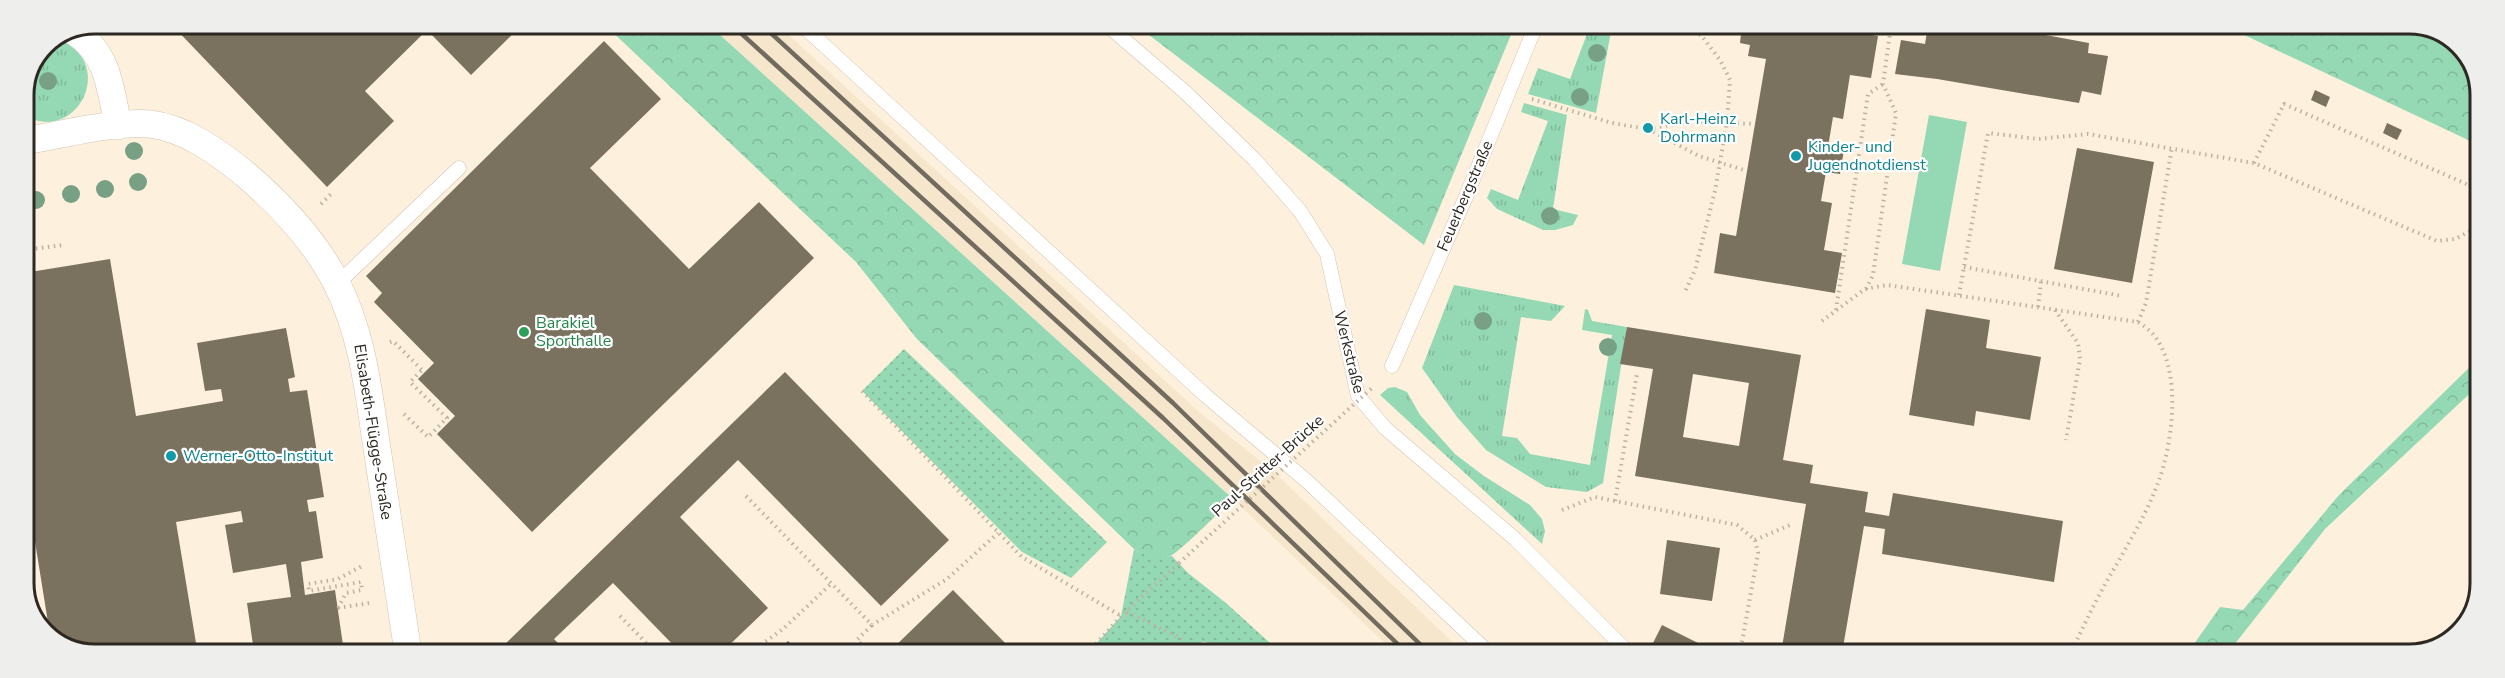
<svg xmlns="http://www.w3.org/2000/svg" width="2505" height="678" viewBox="0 0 2505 678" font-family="'Nunito Sans',sans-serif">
<defs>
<pattern id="grass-tufts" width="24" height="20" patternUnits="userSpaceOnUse" patternTransform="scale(1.5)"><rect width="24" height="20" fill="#95d9b4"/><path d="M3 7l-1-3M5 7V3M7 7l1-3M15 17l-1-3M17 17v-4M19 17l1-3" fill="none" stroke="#81ba9a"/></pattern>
<pattern id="forest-crowns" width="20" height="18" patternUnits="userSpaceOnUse" patternTransform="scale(1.5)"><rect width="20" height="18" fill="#95d9b4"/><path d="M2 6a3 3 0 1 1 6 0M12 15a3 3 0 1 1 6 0" fill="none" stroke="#81ba9a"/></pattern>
<pattern id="park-dots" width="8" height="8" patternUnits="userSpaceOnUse" patternTransform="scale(1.5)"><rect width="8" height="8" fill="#95d9b4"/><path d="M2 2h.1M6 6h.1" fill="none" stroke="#81ba9a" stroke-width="1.8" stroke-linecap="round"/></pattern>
</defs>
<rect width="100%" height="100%" fill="#fdf1dd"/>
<!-- built -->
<g fill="#f6e7cc">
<polygon points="709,25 778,25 1198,411 1274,472 1464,653 1395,653 1233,499"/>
<polygon points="2404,26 2428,26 2462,48"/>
</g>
<!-- grass -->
<g fill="url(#grass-tufts)">
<polygon points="1590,26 1612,26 1596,113 1528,94 1538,68 1570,79"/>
<path d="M58,39C119,63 76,146 24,115V95L45,45Z"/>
<polygon points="1524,103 1567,115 1553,209 1578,215 1573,225 1555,230 1543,230 1497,209 1487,198 1491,189 1518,200 1548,121 1521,112"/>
<polygon points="1454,285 1565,306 1551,321 1521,317 1502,436 1517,438 1530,454 1590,465 1612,335 1582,330 1585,309 1588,310 1592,321 1627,327 1603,483 1587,492 1546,487 1486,450 1457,417 1422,368"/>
<polygon points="1395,387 1407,392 1420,415 1455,454 1484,476 1530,505 1542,519 1545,531 1542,544 1380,395 1388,388"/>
</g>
<!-- forest -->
<g fill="url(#forest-crowns)">
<path d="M605,25H709L1233,499C1222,509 1179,553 1170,556C1156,560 1145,556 1134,549L917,339L856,262Z"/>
<polygon points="1136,25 1515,25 1424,245"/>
<polygon points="2225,26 2404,26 2462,48 2481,90 2481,146"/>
<polygon points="2480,357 2480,384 2325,529 2227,654 2187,654 2220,607 2243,610 2339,495"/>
</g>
<!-- park -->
<g fill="url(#park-dots)">
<polygon points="904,349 1107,542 1071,578 1022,552 862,391"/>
<path d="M1134,549C1147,557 1156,558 1172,556L1188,573L1226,603L1281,653H1088L1121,616Z"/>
</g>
<!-- garden -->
<polygon fill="#95d9b4" points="1929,115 1967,122 1940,271 1902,264"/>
<!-- building -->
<g fill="#7b715f" fill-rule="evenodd">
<polygon points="171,24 523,24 471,75 427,30 365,91 394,121 327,187"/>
<polygon points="1698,26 1848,26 1847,31 1878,36 1871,78 1850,75 1843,119 1833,117 1828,147 1844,150 1840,174 1826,172 1821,201 1832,203 1824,250 1842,253 1835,293 1714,273 1720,233 1736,236 1766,59 1748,56 1750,45 1740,43 1741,34"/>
<polygon points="1928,26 2025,26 2024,31 2089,43 2088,53 2108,56 2101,95 2082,91 2079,103 1937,79 1895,74 1901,40 1925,44"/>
<polygon points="604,41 661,99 590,168 689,269 759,202 814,258 532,532 437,434 455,416 418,379 434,363 374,302 382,293 366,276"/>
<polygon points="2315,90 2330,97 2326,107 2311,100"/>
<polygon points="2387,123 2402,130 2397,140 2383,133"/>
<polygon points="2077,148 2154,162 2132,283 2054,269"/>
<polygon points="110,259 136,416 223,401 221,389 205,391 197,343 286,328 295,377 288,379 290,392 307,390 324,497 307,500 309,512 316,511 323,558 301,562 305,595 335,590 344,652 254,652 247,603 291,597 286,564 233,573 225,525 243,522 241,511 176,522 196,643 143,652 77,652 50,635 32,523 24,524 24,273"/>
<polygon points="1926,309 1990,320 1986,348 2041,357 2030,420 1976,411 1974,426 1909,415"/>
<path d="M1627,327L1801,355L1783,460L1813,465L1810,483L1868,492L1865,512L1889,516L1893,493L2063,521L2054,582L1882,554L1885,529L1864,526L1842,653H1781L1806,504L1635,476L1653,369L1620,364ZM1693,374L1749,383L1739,446L1683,437Z"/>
<polygon points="785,372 949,540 881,606 738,460 680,517 768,608 722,652 680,652 613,583 554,639 567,652 497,652"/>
<polygon points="1667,540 1720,548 1712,601 1660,594"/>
<polygon points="953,590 1009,647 1003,653 889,652"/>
<polygon points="1662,625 1700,644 1695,653 1657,653 1650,649"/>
<polygon points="788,641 799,652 776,652"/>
</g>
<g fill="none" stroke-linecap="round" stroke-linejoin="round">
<!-- service casing -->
<g stroke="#d0c5b1" stroke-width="15">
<g id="service">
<polyline points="802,25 1205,395 1308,482 1489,653"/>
<polyline points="1107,25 1185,92 1255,160 1300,211 1327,254 1358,396 1385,428 1515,539 1629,653"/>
<polyline points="337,284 459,168"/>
<polyline points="1392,366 1465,199 1536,25"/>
<polyline points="1204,649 1208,653"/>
</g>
</g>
<!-- minor casing -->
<g stroke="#d0c5b1" stroke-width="28">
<g id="minor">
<path d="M75,32C108,53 111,90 118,126"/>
<path d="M24,141C61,135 113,121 150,124C185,128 218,152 245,174C280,204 316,242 337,284C364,338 369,397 378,455C388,521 398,586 408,652"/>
</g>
</g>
<!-- path -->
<g stroke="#bcb2a2" stroke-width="4" stroke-dasharray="1.5 4.5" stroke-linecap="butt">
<polyline points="1664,26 1701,35 1720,60 1730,80 1727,122 1715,191 1695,270 1684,294"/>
<polyline points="1532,99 1612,123 1647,129 1694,121 1755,124"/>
<polyline points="1648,129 1699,156 1747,171"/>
<polyline points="1842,162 1857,164"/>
<polyline points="2254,163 2284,104 2480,190"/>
<polyline points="321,204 333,192"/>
<polyline points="24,250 64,245"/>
<polyline points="1964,267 2122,296"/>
<polyline points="1866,289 1873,275 1896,113 1883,84 1891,26"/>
<polyline points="1959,295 1988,133 2038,139 2088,134 2254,163 2437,241 2455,239 2480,226"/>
<polyline points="2038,307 2041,281"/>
<polyline points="1836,310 1868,94 1883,84"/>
<polyline points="2055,310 2078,343 2080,359 2066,440"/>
<path d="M1822,321L1865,289L1887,285L2138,322C2143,325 2148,329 2152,333C2183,368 2173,443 2158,483C2144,520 2122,554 2103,588C2091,610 2081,632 2070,654"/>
<polyline points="2138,322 2146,303 2172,147"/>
<polyline points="390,342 393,341 424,372"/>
<polyline points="862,391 1022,557 1121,616"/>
<polyline points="404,414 428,437 447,418 410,382 422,370"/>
<polyline points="746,496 872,625 947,579 998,533"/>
<polyline points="1615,501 1637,374"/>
<polyline points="1562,510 1595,497 1737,525 1755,540 1758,553 1740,653"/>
<polyline points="1755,540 1790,525"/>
<polyline points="338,608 346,593 362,590 361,582 309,591 308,584 338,579 364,565"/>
<polyline points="338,608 369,603"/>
<polyline points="1127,612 1182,639"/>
<polyline points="620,616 655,652"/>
<polyline points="39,624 42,623"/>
<polyline points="751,652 783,629 832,583"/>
<polyline points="869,652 857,640 872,625"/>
<polyline points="1088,653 1121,616 1179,563"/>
</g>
<!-- service -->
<use href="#service" stroke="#fff" stroke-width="14"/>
<!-- minor -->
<use href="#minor" stroke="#fff" stroke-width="27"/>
<!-- rail -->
<g stroke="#726b60" stroke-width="4.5">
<polyline points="732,25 1163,418 1407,653"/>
<polyline points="762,25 1173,403 1429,653"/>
</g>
<!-- path-bridge -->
<polyline stroke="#bcb2a2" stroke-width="4" stroke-dasharray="1.5 4.5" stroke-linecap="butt" points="1179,563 1373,387"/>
</g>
<!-- trees -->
<g fill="#78a084">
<circle cx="1597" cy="53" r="9"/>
<circle cx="48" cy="81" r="9"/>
<circle cx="1580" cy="97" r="9"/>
<circle cx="134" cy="151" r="9"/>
<circle cx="138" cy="182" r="9"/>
<circle cx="105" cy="189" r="9"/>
<circle cx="71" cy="194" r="9"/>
<circle cx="36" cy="200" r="9"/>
<circle cx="1550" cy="216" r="9"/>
<circle cx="1483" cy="321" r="9"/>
<circle cx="1608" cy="347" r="9"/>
</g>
<!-- markers -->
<g fill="#0f9aa8" stroke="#fff" stroke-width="2">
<circle cx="1648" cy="128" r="6"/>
<circle cx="1796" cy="156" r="6"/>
<circle cx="171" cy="456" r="6"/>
</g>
<circle fill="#2e9e5b" stroke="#fff" stroke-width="2" cx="524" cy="332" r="6"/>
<g text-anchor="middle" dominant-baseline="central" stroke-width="4.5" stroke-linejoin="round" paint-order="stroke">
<!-- culture labels -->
<g font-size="16" fill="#0d838f" stroke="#fff" text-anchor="start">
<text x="1660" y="119">Karl-Heinz<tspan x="1660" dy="18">Dohrmann</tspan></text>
<text x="1808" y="147">Kinder- und<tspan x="1808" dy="18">Jugendnotdienst</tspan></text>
<text x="183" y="456">Werner-Otto-Institut</text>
</g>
<!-- street labels -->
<g font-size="16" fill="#2d2922" stroke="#fff">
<text transform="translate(1465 196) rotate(-67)">Feuerbergstraße</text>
<text transform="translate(1349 352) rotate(76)">Werkstraße</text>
<text transform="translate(373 432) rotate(81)">Elisabeth-Flügge-Straße</text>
<text transform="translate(1268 466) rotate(-42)">Paul-Stritter-Brücke</text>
</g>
<!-- leisure labels -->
<g font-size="16" fill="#27864d" stroke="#fff" text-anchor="start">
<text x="536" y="323">Barakiel<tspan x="536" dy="18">Sporthalle</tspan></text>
</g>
</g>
<!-- crop -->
<path d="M0 0H2505V678H0ZM95 34H2409A61 61 0 0 1 2470 95V583A61 61 0 0 1 2409 644H95A61 61 0 0 1 34 583V95A61 61 0 0 1 95 34Z" fill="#eeeeed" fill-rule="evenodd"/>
<path fill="none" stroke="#2d2922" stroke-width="3" d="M95 34H2409A61 61 0 0 1 2470 95V583A61 61 0 0 1 2409 644H95A61 61 0 0 1 34 583V95A61 61 0 0 1 95 34Z"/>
</svg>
